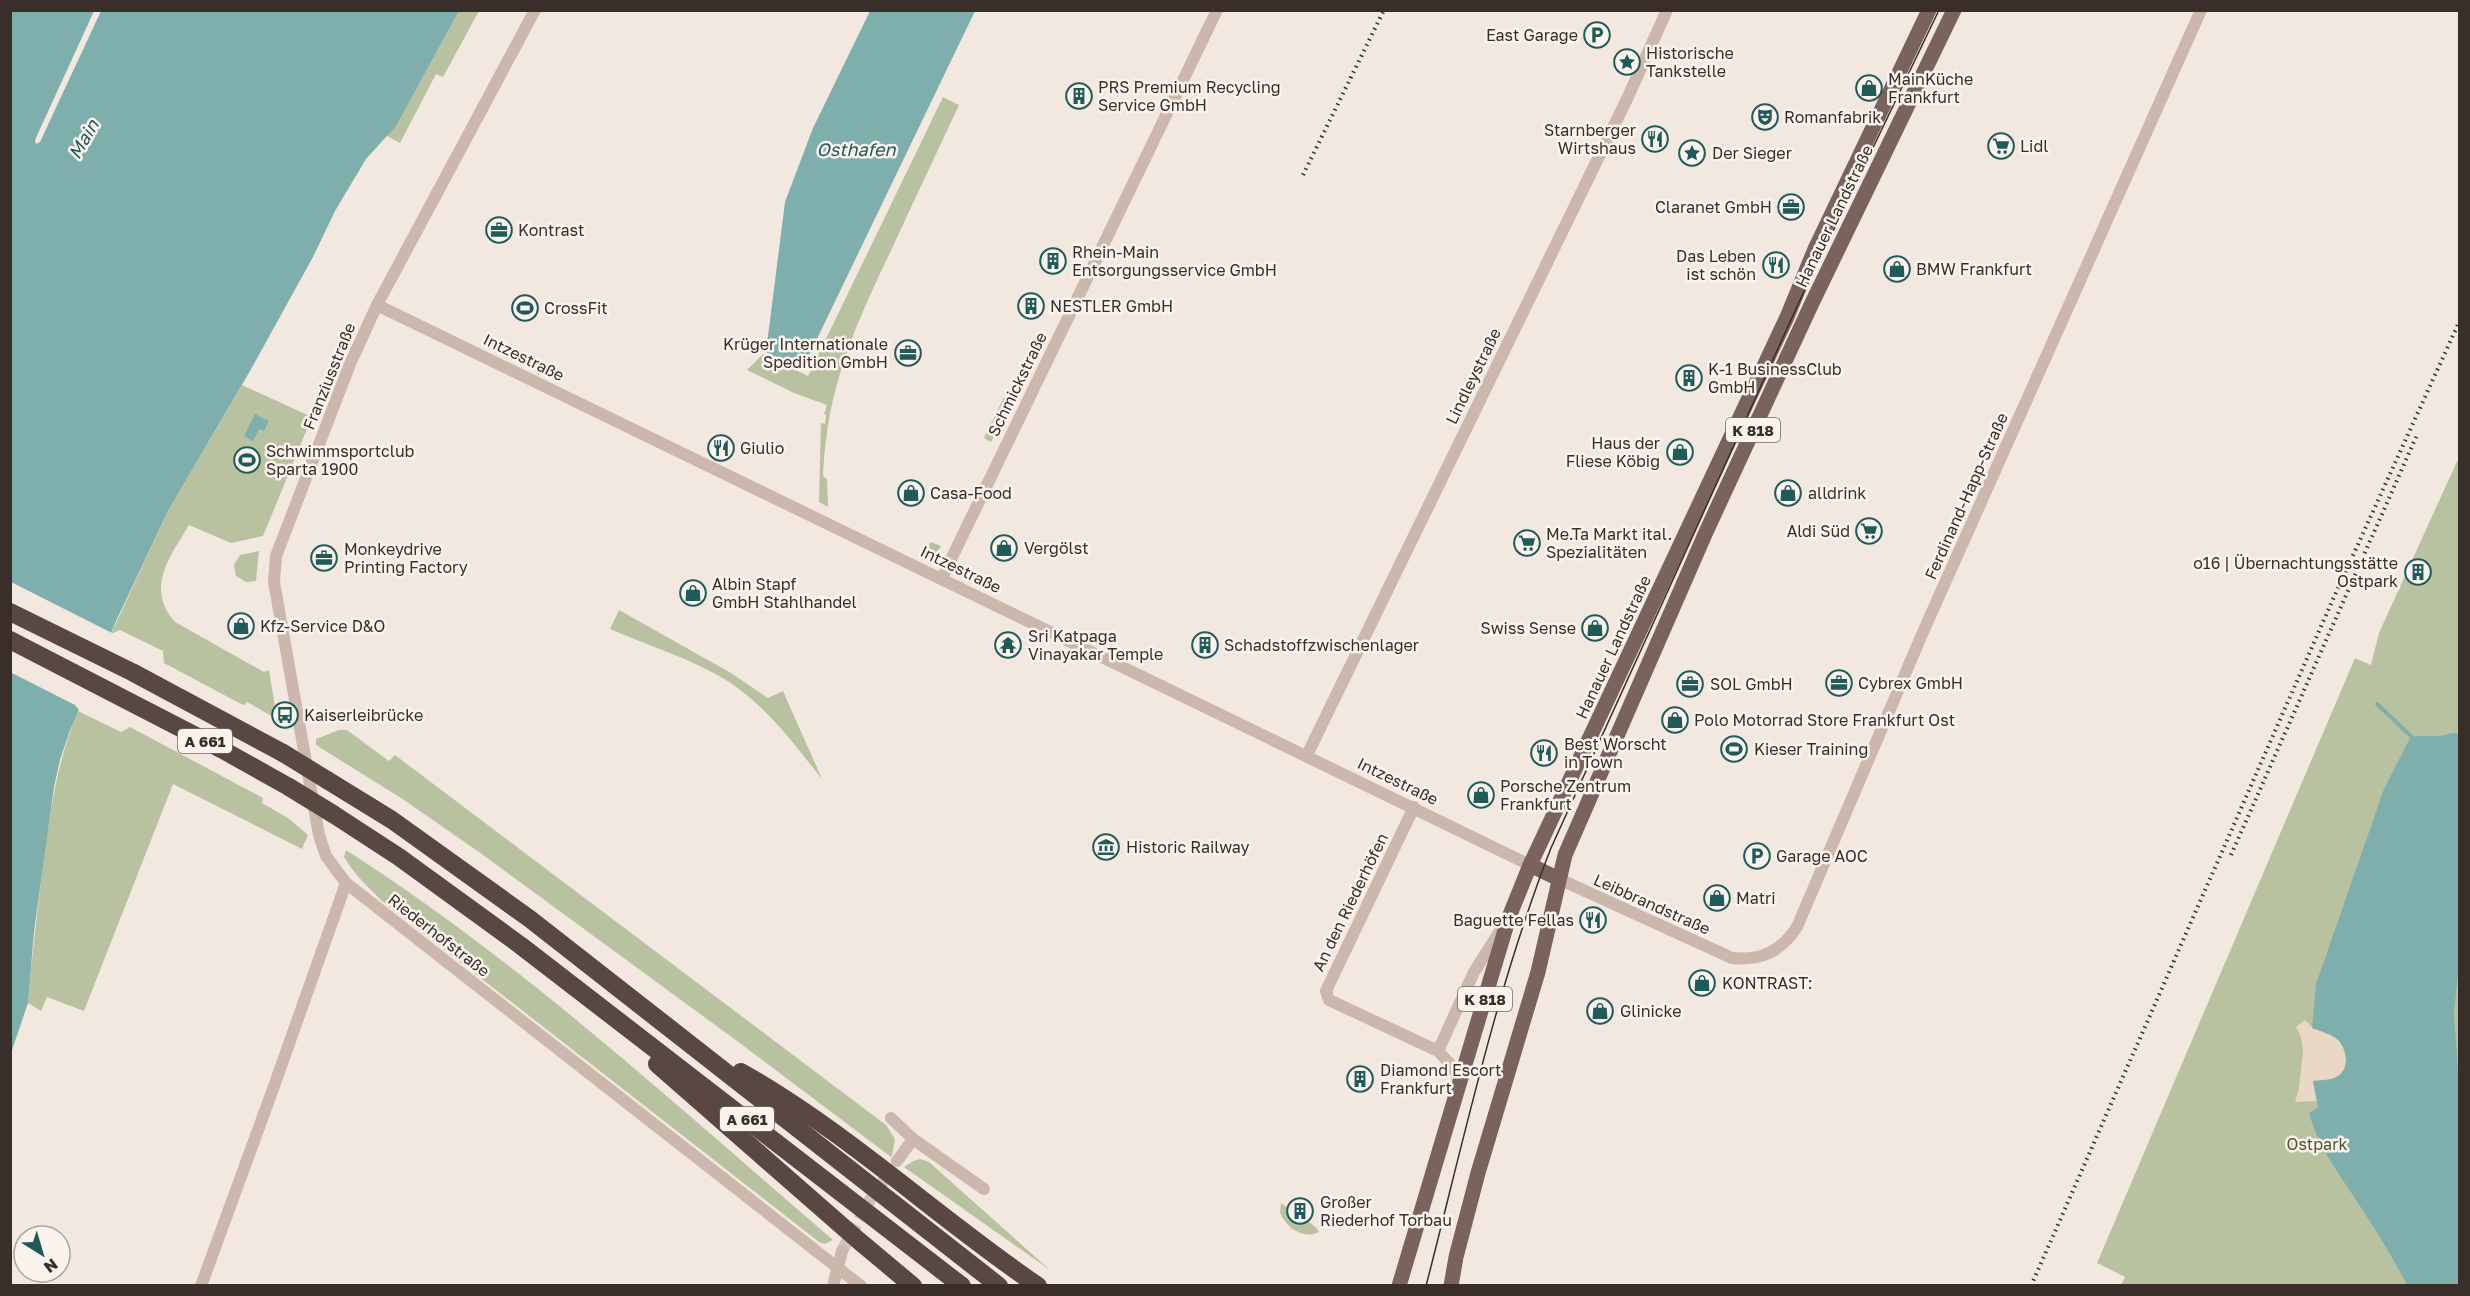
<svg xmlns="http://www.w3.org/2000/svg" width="2470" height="1296" viewBox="0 0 2470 1296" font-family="'Golos Text',sans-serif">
<rect width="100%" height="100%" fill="#f3e8e0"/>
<!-- green -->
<g fill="#b9c2a0">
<polygon points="459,11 479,11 443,77 436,74 400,143 387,136 405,109"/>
<path d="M943,97L959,105C938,150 916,196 895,242C856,324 827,384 823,476L827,479L828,507L819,502L821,423L825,424L826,415L824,414L827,405L794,393L747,370L763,354L808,376Z"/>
<path d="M242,385L312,417L263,536L231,543L189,525C170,557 145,588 175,622L264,672L269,670L277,719L247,702L245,705L241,704L164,663L163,651L120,630L111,634L168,511Z"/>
<polygon points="1004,397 1009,406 991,442 984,438"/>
<polygon points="2459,457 2459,1285 2121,1285 2125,1277 2097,1263 2355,658 2371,665 2379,633"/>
<polygon points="931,542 941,546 935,556 923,551"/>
<polygon points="259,551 256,581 246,582 236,576 234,565 240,555"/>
<path d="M619,610L731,673L768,698L783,691L822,779C794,744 767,707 729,682C693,659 649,646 610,629Z"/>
<path d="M78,711L121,732L130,727L263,798L262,803L288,818L308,835L302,849L173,784L84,1011L47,997L41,1011L28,1003C32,954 38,906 44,857C51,806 58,759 78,711Z"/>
<polygon points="339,730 347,730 389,761 395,755 886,1125 895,1139 892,1156 891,1157 737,1041 479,852 401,798 316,745 316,739"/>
<path d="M346,850C521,962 676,1105 833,1240L825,1244L819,1242L382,901C368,887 354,874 344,857Z"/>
<polygon points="920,1159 929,1162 1050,1270 904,1167 913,1161"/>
<path d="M1281,1203C1293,1212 1315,1223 1319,1232C1303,1240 1287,1228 1280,1213Z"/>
</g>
<!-- plaza -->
<polygon fill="#ead8c7" points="2305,1020 2313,1028 2337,1038 2343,1047 2346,1058 2345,1069 2339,1076 2333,1079 2313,1081 2317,1101 2295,1102 2299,1088 2303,1052 2301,1037 2296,1027"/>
<!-- water -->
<g fill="#7fafad">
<polygon points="11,11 94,11 35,140 36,144 40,142 101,11 459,11 396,126 366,159 335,211 313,257 250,371 168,511 117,619 69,733 60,760 54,787 34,932 28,1003 11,1053"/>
<polygon points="870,11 975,11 802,370 766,352 785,202 813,128"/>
<polygon points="255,414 269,421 264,431 259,429 253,441 244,436"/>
<path d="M2453,733L2460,734V953L2454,1014L2460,1099L2459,1285H2407C2391,1254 2372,1224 2352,1194C2335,1168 2317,1144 2309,1113L2318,1107L2313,1081C2320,1080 2329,1081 2336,1077C2350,1070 2348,1050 2338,1040C2332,1034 2320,1031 2312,1028L2316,984L2384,789L2411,736H2440Z"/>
</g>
<!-- pier -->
<polygon fill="#f3e8e0" points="11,582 114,634 81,712 75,705 10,672"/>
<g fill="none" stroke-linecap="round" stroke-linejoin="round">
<!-- stream -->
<polyline stroke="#7fafad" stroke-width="4" points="2377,704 2411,736"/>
<!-- minor-tunnel -->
<polyline stroke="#cec3bc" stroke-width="12" stroke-dasharray="12 6" stroke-linecap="butt" points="842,1251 870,1200 893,1167"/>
<!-- minor -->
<g stroke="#cbb7ab" stroke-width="12">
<polyline points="535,10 377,305 350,364 276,556 274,582 319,835 326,856 346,883 861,1286"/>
<polyline points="377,305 1530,865"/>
<polyline points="942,578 1217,10"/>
<polyline points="1307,755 1627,99 1667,10"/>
<polyline points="1414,807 1326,991 1329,1000 1438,1051 1453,1067 1460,1082"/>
<path d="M1559,879L1732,958C1762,961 1781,951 1797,927L1923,632L2201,10"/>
<polyline points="1438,1051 1474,972 1502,928"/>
<polyline points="891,1118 913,1139 897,1161"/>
<polyline points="913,1139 984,1189"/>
<polyline points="201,1286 273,1089 346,883"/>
<polyline points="833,1286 842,1251"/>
</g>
<!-- primary -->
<g stroke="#7a635c" stroke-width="15">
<polyline points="1530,865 1559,879"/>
<polyline points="1399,1286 1509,917 1530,865 1787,317 1815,249 1929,10"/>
<polyline points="1451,1286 1456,1257 1478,1173 1538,972 1565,855 1706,532 1812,303 1954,10"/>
</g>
<!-- motorway -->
<g stroke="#594742" stroke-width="18">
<polyline points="10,612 132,672 283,753"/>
<polyline points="10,640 223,750 289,787"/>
<polyline points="327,780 392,820 530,919 999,1286"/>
<polyline points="333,814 399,857 520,945 962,1286"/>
<polyline points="657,1064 858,1240 913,1286"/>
<path d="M741,1072C847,1132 937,1217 1038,1286"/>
</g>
<!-- tram -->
<path stroke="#392e2a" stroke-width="1.5" d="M1426,1286C1464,1139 1496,989 1551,848L1800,300L1939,10"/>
<!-- rail -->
<g stroke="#392e2a" stroke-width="4" stroke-dasharray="1.5 4.5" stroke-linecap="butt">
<polyline points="1303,175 1384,10"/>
<polyline points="2231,855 2417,435"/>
<polyline points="2031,1286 2330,606 2460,320"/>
</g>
<!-- motorway-bridge -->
<g stroke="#594742" stroke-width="18">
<polyline points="283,753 327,780"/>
<polyline points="289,787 333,814"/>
</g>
</g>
<!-- icons -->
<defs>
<g id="parking-ring" transform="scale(1.35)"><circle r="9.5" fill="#faf2ec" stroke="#205a59" stroke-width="1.5"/><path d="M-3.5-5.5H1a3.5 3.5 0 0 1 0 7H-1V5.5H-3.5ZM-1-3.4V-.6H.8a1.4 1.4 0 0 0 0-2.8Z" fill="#205a59"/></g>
<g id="sight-ring" transform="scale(1.35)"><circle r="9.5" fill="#faf2ec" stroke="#205a59" stroke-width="1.5"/><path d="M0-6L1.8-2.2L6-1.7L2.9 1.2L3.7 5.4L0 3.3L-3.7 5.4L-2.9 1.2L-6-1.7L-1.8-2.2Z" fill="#205a59"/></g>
<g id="shop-ring" transform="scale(1.35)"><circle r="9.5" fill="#faf2ec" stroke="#205a59" stroke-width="1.5"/><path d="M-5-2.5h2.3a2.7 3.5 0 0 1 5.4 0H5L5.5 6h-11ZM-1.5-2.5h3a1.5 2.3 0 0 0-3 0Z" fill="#205a59"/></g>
<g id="building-ring" transform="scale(1.35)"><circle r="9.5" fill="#faf2ec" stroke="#205a59" stroke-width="1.5"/><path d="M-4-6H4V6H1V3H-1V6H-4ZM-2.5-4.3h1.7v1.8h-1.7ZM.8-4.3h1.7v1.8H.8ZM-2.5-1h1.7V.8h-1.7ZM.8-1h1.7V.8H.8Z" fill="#205a59"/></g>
<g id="theatre-ring" transform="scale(1.35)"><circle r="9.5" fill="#faf2ec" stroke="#205a59" stroke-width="1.5"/><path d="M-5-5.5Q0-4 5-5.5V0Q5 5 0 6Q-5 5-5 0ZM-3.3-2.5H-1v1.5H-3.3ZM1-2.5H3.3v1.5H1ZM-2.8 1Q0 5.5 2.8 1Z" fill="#205a59"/></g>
<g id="restaurant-ring" transform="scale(1.35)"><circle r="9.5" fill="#faf2ec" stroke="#205a59" stroke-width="1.5"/><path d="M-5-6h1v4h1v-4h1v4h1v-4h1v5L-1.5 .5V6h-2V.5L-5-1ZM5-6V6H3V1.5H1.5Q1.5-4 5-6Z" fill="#205a59"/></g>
<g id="supermarket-ring" transform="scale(1.35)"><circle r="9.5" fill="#faf2ec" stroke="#205a59" stroke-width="1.5"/><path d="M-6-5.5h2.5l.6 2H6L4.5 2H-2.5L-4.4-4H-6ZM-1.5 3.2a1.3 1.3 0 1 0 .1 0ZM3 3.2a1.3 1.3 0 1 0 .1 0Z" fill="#205a59"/></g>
<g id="office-ring" transform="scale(1.35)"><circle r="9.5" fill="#faf2ec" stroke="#205a59" stroke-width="1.5"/><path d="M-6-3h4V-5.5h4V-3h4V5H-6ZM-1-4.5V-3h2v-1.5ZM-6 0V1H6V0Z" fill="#205a59"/></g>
<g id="stadium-ring" transform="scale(1.35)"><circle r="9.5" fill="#faf2ec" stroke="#205a59" stroke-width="1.5"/><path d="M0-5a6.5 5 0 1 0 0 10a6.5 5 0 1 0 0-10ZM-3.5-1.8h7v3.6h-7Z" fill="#205a59"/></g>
<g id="temple-ring" transform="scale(1.35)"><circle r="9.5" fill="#faf2ec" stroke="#205a59" stroke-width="1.5"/><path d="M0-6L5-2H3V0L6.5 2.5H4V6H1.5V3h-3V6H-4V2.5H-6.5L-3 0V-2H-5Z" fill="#205a59"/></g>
<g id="bus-ring" transform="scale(1.35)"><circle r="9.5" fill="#faf2ec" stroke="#205a59" stroke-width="1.5"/><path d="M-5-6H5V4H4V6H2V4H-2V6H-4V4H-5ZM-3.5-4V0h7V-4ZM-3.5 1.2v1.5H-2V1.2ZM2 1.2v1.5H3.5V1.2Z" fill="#205a59"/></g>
<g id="museum-ring" transform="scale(1.35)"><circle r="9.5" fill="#faf2ec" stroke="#205a59" stroke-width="1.5"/><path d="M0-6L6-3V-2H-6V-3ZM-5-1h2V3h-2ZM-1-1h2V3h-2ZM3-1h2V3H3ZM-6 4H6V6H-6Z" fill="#205a59"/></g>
</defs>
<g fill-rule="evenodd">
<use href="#parking-ring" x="1597" y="35"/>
<use href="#sight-ring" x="1627" y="62"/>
<use href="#shop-ring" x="1869" y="88"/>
<use href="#building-ring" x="1079" y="96"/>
<use href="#theatre-ring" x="1765" y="117"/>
<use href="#restaurant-ring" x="1655" y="139"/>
<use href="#supermarket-ring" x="2001" y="146"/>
<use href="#sight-ring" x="1692" y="153"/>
<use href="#office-ring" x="1791" y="207"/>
<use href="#office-ring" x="499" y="230"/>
<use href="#building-ring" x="1053" y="261"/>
<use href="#restaurant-ring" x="1776" y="265"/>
<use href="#shop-ring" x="1897" y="269"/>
<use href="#building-ring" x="1031" y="306"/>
<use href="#stadium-ring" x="525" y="308"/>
<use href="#office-ring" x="908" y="353"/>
<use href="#building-ring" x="1689" y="378"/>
<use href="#restaurant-ring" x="721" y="448"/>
<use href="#shop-ring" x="1680" y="452"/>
<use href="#stadium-ring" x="247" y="460"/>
<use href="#shop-ring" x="911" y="493"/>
<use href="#shop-ring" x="1788" y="493"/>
<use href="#supermarket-ring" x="1869" y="531"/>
<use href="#supermarket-ring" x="1527" y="543"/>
<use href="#shop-ring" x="1004" y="548"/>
<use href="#office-ring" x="324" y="558"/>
<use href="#building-ring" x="2418" y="572"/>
<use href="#shop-ring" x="693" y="593"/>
<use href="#shop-ring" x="241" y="626"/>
<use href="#shop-ring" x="1595" y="628"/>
<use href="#temple-ring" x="1008" y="645"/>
<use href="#building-ring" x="1205" y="645"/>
<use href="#office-ring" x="1839" y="683"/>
<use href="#office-ring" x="1690" y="684"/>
<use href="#bus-ring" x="285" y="715"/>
<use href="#shop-ring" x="1675" y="720"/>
<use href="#stadium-ring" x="1734" y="749"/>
<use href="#restaurant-ring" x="1544" y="753"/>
<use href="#shop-ring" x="1481" y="795"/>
<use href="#museum-ring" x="1106" y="847"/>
<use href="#parking-ring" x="1757" y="856"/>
<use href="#shop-ring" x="1717" y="898"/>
<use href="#restaurant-ring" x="1593" y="920"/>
<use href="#shop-ring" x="1702" y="983"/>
<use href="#shop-ring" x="1600" y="1011"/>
<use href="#building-ring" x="1360" y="1079"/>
<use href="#building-ring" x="1300" y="1211"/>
</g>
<g text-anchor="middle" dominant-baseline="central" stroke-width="5" stroke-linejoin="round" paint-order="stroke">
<!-- shield labels -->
<g fill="#faf2ec" stroke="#736964" stroke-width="1.5">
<rect x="1726" y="418" width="54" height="24" rx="4.5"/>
<rect x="178" y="729" width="54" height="24" rx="4.5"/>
<rect x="1458" y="987" width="54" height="24" rx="4.5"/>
<rect x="720" y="1107" width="54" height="24" rx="4.5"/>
</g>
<g font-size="15" font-weight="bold" fill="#392e2a">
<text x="1753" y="430">K 818</text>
<text x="205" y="741">A 661</text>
<text x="1485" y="999">K 818</text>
<text x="747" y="1119">A 661</text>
</g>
<!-- poi labels -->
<g font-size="16" fill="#392e2a" stroke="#faf2ec" text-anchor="start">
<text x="1578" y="35" text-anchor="end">East Garage</text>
<text x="1646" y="53">Historische<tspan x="1646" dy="18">Tankstelle</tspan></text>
<text x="1888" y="79">MainKüche<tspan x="1888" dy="18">Frankfurt</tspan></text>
<text x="1098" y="87">PRS Premium Recycling<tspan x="1098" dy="18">Service GmbH</tspan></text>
<text x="1784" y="117">Romanfabrik</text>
<text x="1636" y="130" text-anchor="end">Starnberger<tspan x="1636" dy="18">Wirtshaus</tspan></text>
<text x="2020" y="146">Lidl</text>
<text x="1712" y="153">Der Sieger</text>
<text x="1772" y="207" text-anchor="end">Claranet GmbH</text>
<text x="518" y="230">Kontrast</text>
<text x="1072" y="252">Rhein-Main<tspan x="1072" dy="18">Entsorgungsservice GmbH</tspan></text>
<text x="1756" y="256" text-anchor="end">Das Leben<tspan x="1756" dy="18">ist schön</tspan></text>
<text x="1916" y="269">BMW Frankfurt</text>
<text x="1050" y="306">NESTLER GmbH</text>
<text x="544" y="308">CrossFit</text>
<text x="888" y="344" text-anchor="end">Krüger Internationale<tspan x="888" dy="18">Spedition GmbH</tspan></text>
<text x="1708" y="369">K-1 BusinessClub<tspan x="1708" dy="18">GmbH</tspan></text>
<text x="1660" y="443" text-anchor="end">Haus der<tspan x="1660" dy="18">Fliese Köbig</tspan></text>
<text x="740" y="448">Giulio</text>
<text x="266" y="451">Schwimmsportclub<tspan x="266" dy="18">Sparta 1900</tspan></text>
<text x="930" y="493">Casa-Food</text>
<text x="1808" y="493">alldrink</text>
<text x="1850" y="531" text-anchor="end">Aldi Süd</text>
<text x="1546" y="534">Me.Ta Markt ital.<tspan x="1546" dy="18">Spezialitäten</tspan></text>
<text x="1024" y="548">Vergölst</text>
<text x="344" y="549">Monkeydrive<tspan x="344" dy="18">Printing Factory</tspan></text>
<text x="2398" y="563" text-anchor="end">o16 | Übernachtungsstätte<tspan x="2398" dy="18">Ostpark</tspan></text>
<text x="712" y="584">Albin Stapf<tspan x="712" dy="18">GmbH Stahlhandel</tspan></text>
<text x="260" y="626">Kfz-Service D&amp;O</text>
<text x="1576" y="628" text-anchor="end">Swiss Sense</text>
<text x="1028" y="636">Sri Katpaga<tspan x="1028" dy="18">Vinayakar Temple</tspan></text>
<text x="1224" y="645">Schadstoffzwischenlager</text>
<text x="1858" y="683">Cybrex GmbH</text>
<text x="1710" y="684">SOL GmbH</text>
<text x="304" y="715">Kaiserleibrücke</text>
<text x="1694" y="720">Polo Motorrad Store Frankfurt Ost</text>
<text x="1564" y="744">Best Worscht<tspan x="1564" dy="18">in Town</tspan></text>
<text x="1754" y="749">Kieser Training</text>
<text x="1500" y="786">Porsche Zentrum<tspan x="1500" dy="18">Frankfurt</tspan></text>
<text x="1126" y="847">Historic Railway</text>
<text x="1776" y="856">Garage AOC</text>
<text x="1736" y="898">Matri</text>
<text x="1574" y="920" text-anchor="end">Baguette Fellas</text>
<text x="1722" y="983">KONTRAST:</text>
<text x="1620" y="1011">Glinicke</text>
<text x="1380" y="1070">Diamond Escort<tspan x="1380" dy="18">Frankfurt</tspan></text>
<text x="1320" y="1202">Großer<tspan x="1320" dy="18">Riederhof Torbau</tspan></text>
</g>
<!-- street labels -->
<g font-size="16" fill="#392e2a" stroke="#faf2ec">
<text transform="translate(1834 216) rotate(-64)">Hanauer Landstraße</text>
<text transform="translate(524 357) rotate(26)">Intzestraße</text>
<text transform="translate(329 376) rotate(-68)">Franziusstraße</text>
<text transform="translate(1473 376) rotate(-64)">Lindleystraße</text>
<text transform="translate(1017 384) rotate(-64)">Schmickstraße</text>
<text transform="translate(1966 496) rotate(-66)">Ferdinand-Happ-Straße</text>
<text transform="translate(961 569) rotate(26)">Intzestraße</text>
<text transform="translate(1613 647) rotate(-65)">Hanauer Landstraße</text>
<text transform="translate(1398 781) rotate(26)">Intzestraße</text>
<text transform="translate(1350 902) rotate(-64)">An den Riederhöfen</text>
<text transform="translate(1652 904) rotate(24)">Leibbrandstraße</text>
<text transform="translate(439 935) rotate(38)">Riederhofstraße</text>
</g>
<!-- park labels -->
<g font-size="16" fill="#4b572f" stroke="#faf2ec">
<text x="2317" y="1144">Ostpark</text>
</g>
<!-- water labels -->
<g font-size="18" font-style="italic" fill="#205a59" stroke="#faf2ec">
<text transform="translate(83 139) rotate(-60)">Main</text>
<text x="856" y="149">Osthafen</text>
</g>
</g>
<!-- border -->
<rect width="2470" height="1296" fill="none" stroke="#392e2a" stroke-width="24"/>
<!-- north arrow -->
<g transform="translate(42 1254) rotate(143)"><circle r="28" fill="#faf2ec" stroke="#ada49e" stroke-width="1.5"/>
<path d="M0-4.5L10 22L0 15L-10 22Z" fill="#205a59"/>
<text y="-9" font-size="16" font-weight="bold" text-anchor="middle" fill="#392e2a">N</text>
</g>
</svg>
